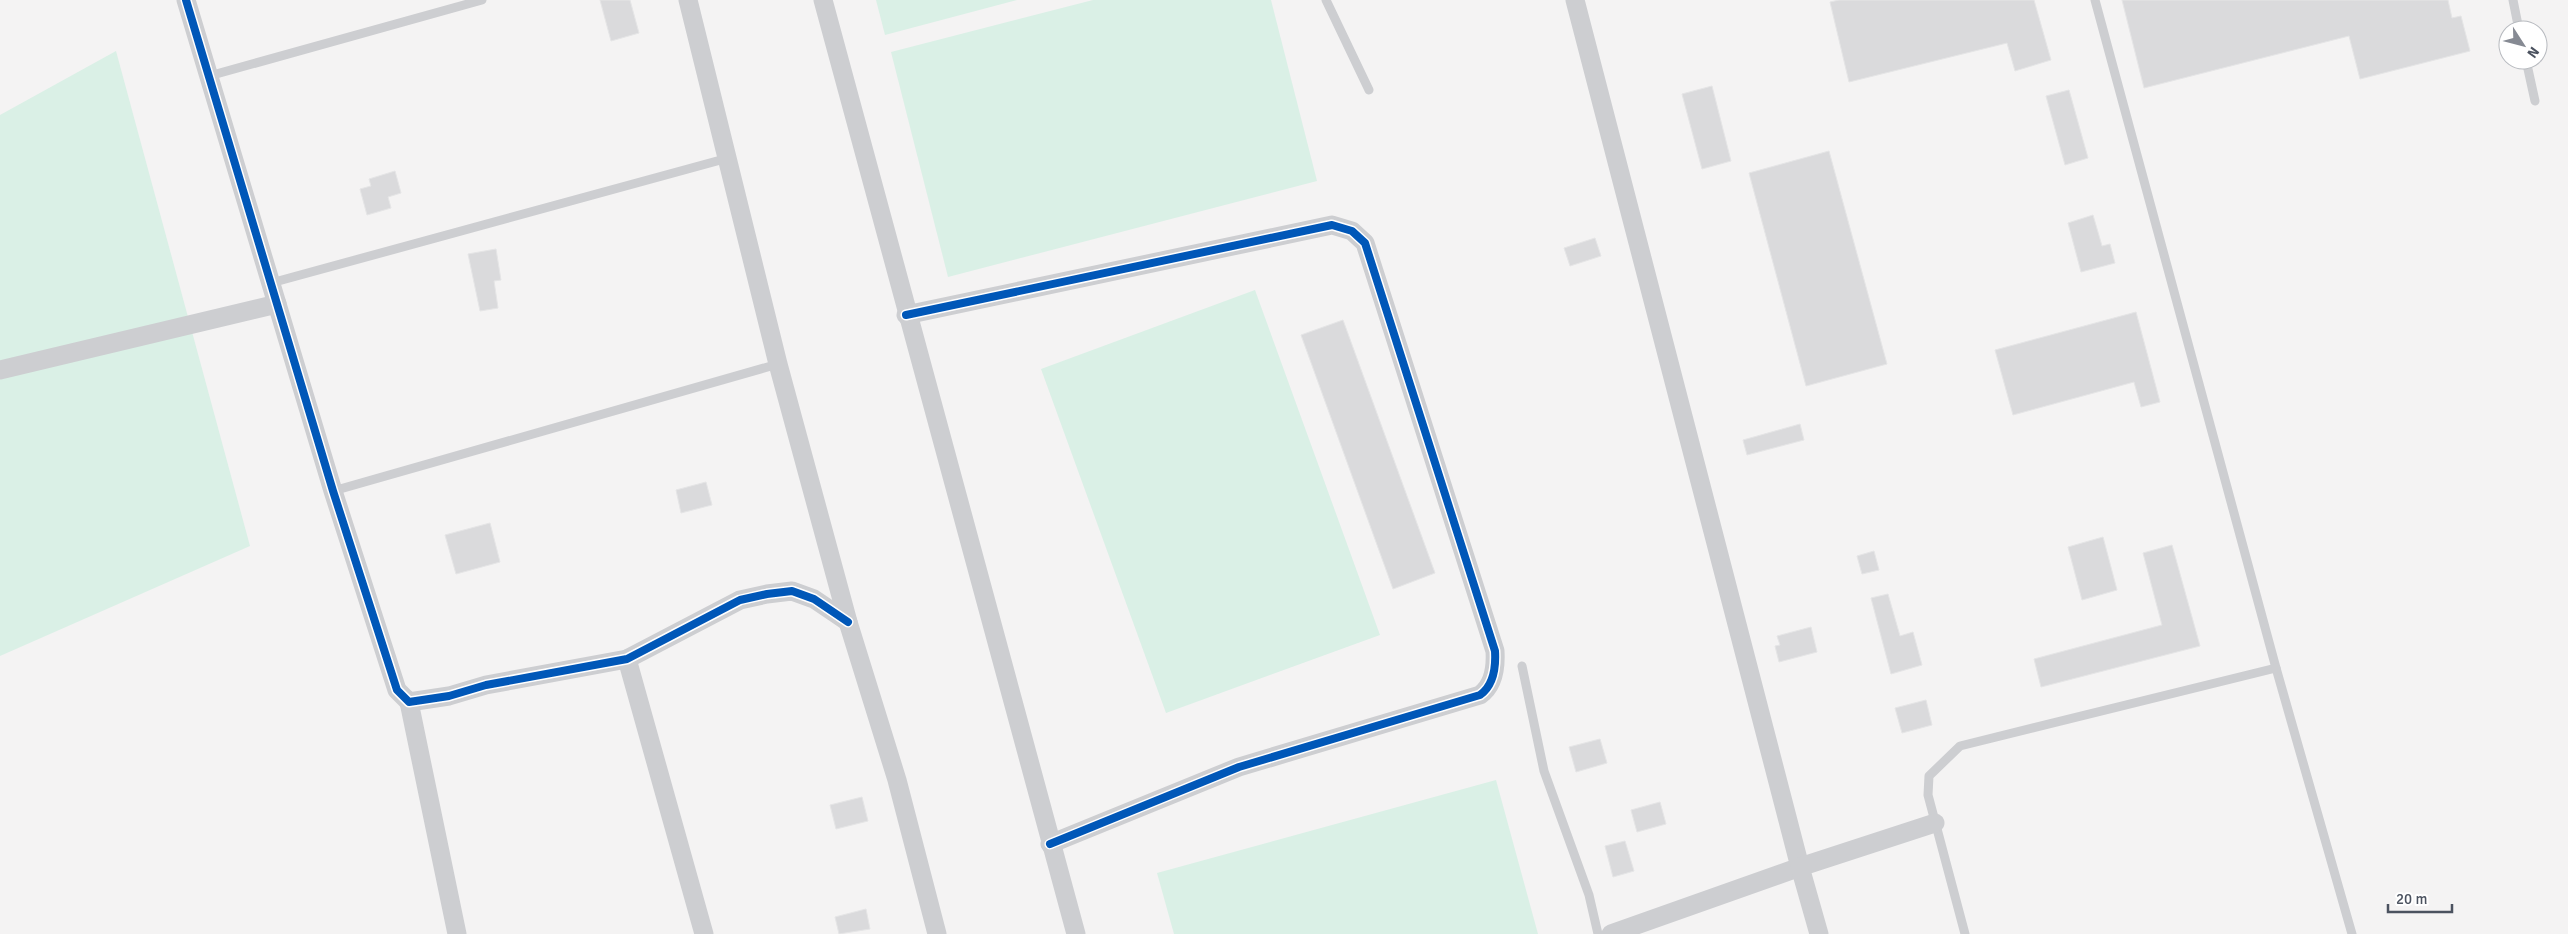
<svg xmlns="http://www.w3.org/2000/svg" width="2568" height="934" viewBox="0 0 2568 934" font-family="Signika,sans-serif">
<rect width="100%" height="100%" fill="#f4f3f3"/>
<!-- green -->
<g fill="#daf0e6">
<polygon points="876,0 1017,0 885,35"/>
<polygon points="1093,0 1271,0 1317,181 948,277 891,52"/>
<polygon points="116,51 250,546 0,656 0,115"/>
<polygon points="1255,290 1380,635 1166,713 1041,369"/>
<polygon points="1496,780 1538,934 1174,934 1157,873"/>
</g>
<!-- building -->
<g fill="#dadadc" stroke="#e5e5e6">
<polygon points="600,0 630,0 639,33 611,41"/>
<polygon points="1839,0 2034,0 2051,60 2015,71 2007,43 1849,82 1830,2"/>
<polygon points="2122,0 2448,0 2452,18 2461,16 2470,51 2360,79 2349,36 2144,88"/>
<polygon points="1712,86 1731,161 1702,169 1682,94"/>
<polygon points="2069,90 2088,158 2065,165 2046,96"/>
<polygon points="1829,151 1887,364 1806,386 1749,173"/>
<polygon points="395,171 401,193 388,197 391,208 367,215 360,189 371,186 369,179"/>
<polygon points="2093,215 2102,246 2110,244 2115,263 2081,272 2068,223"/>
<polygon points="1595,238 1601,256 1570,266 1564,248"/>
<polygon points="496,249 501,280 494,281 498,308 480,311 468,254"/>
<polygon points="2136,312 2160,402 2141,407 2134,382 2013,415 1995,350"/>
<polygon points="1343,320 1435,573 1393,589 1301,335"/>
<polygon points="1800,424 1804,440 1747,455 1743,440"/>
<polygon points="706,482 712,505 681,513 676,490"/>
<polygon points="490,523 500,562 456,574 445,535"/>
<polygon points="2103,537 2117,590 2082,600 2068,547"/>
<polygon points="2172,545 2200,646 2041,687 2034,659 2162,625 2143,553"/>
<polygon points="1874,551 1879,570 1862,574 1857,556"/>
<polygon points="1888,594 1900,636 1913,632 1922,665 1891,674 1871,598"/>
<polygon points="1811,627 1817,652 1779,662 1775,646 1780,645 1777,636"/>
<polygon points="1926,700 1932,725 1902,733 1895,708"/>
<polygon points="1600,739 1607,763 1576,772 1569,747"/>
<polygon points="862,797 868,821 836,829 830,805"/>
<polygon points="1660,802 1666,824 1637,832 1631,810"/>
<polygon points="1625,841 1634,871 1613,877 1605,846"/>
<polygon points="866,909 870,929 839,934 835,917"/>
</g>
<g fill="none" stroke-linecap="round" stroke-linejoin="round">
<!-- lane -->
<g stroke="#cdced1" stroke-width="9">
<polyline points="1326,0 1369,90"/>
<polyline points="2095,0 2276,668 2352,934"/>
<polyline points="2513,0 2519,30"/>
<polyline points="2526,60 2535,101"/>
<polyline points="209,76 482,0"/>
<polyline points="271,283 728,158"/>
<polyline points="333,491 778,364"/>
<polyline points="1522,666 1544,771 1589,895 1598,934"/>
<polyline points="1965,934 1928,795 1929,776 1960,746 2276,668"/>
</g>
<!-- street -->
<g stroke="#cdced1" stroke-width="19">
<polyline points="186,0 333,491 397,690 409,702 449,696 486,685 627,659 740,600 767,594 792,591 814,599 848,622"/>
<polyline points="688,0 778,364 848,622 897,780 937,934"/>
<polyline points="823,0 1076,934"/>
<polyline points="1575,0 1800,867 1611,934"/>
<path d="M906,315L1332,225L1352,231L1365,243L1495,651C1496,668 1494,685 1480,695L1239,767L1050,844"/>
<polyline points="0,370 277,304"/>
<polyline points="627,659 704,934"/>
<polyline points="409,702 457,934"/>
<polyline points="1819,934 1800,867 1935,823"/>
</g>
<!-- cycleway casing -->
<g stroke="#fff" stroke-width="11">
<g id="cycleway">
<polyline points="186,0 333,491 397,690 409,702 449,696 486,685 627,659 740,600 767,594 792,591 814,599 848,622"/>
<path d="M906,315L1332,225L1352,231L1365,243L1495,651C1496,668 1494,685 1480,695L1239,767L1050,844"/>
</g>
</g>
<!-- cycleway -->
<use href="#cycleway" stroke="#0057b8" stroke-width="8"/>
</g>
<!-- north arrow -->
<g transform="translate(2523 45) rotate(126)"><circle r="24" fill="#ffffff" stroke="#b7babf"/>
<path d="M0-4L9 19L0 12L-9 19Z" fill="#868a93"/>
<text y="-8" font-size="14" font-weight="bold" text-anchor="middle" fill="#4b525f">N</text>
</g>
<!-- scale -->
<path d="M2388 904v8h64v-8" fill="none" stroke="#4b525f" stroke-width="2.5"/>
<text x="2396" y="904" font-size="15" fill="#4b525f" stroke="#ffffff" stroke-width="4" paint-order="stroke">20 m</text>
</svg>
